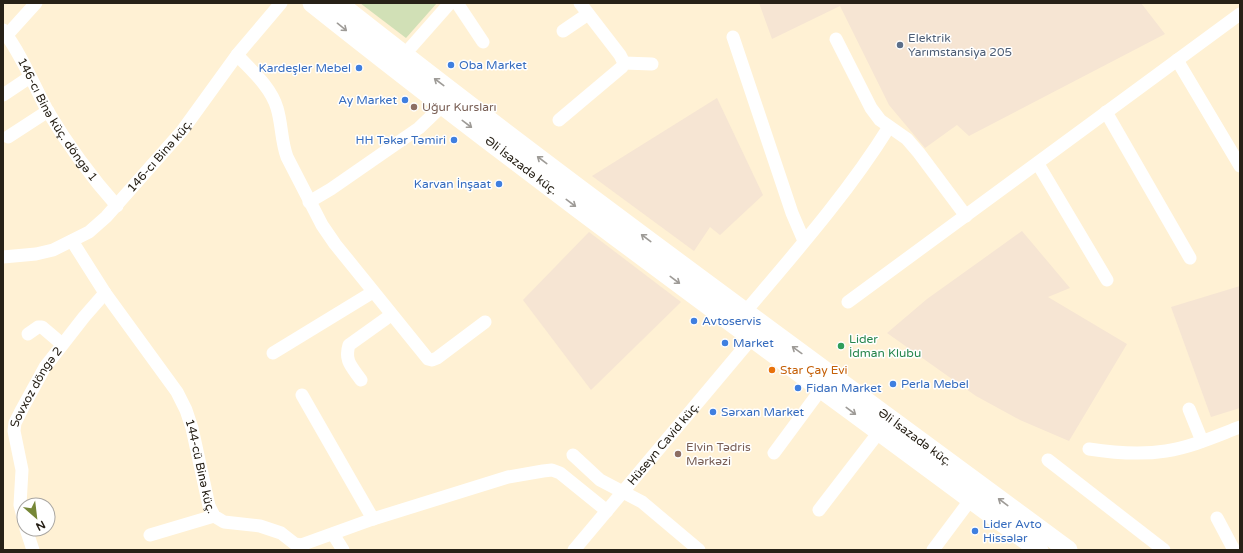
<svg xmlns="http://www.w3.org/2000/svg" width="1243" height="553" viewBox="0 0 1243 553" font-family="'Varela Round',sans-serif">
<rect width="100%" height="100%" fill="#fff1d4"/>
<!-- industrial -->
<g fill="#f6e5d3">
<polygon points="759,3 1141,3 1165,34 969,136 957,125 925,148 889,105 840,6 772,39"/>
<polygon points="717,98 763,195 720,235 710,227 694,251 592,176"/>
<polygon points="1022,231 1070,288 1048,297 1127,344 1069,441 1020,420 976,396 887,333 927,299"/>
<polygon points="589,232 681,302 591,390 523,300"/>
<polygon points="1240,286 1240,408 1211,417 1171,307"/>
</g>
<!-- green -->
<polygon fill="#d1e0b6" points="360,3 437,3 406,38"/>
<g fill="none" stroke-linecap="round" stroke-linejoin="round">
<!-- minor -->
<g stroke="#fff" stroke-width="13">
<polyline points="457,3 483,42"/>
<path id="s1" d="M3,30C21,54 33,83 47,110C66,142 92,178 117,206"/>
<polyline points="563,31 588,14"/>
<polyline points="7,35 36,3"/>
<polyline points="733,37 792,213 804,241"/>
<polyline points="836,39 871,108 880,120 907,139 919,153 966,216"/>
<path d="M237,55C252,71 271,87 277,108C282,124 281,141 287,157L322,225L335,244L428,359L432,360L437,358L485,322"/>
<polyline points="404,55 450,3"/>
<polyline points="1177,60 1240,166"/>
<polyline points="624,63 652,64"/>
<polyline points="3,95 30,77"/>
<polyline points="1106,112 1190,258"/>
<polyline points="559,120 622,67 624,63 620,55 580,3"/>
<polyline points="8,137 48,111"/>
<polyline points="1038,164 1107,280"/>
<polyline points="309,202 331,189 419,128 442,106"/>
<path id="s2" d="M72,241L105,293L177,392L186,410L192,428L209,506L214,516L224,522L260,526L281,533L295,544L301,545L373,519L508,477L543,471L552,470L560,473L607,511"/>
<path id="s3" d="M3,257L36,254L53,250L89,232L106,217L182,131L237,55L281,3"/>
<polyline points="848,302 1240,14"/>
<path d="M745,312C795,253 848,193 889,127"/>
<polyline points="28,334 38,327 42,327 62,344"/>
<polyline points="273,353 373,292"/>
<path d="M361,380C352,367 344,361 349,345L391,315"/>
<polyline points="302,395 373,519"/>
<polyline points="1189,409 1202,441"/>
<path d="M1089,449C1115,453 1141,455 1166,451C1192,447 1216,436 1240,427"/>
<polyline points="774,453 822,388"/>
<polyline points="573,455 600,480 642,502 699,550"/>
<polyline points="1048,460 1164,550"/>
<polyline points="819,510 879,432"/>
<polyline points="1217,518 1234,550"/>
<path id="s4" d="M24,521L20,505L22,470L14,431L15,423L22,409L45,367L84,317L105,293"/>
<polyline points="26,529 33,550"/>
<polyline points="333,534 343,550"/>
<polyline points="150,535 214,516"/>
<path id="s5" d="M574,550L752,338"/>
<polyline points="933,550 971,499"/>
</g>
<!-- secondary -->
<g stroke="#fff" stroke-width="19">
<path id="s6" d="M312,3C549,192 796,369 1039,550"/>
<path id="s7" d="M338,3C576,191 824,369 1068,550"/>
</g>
</g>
<!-- one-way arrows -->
<defs><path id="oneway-shaft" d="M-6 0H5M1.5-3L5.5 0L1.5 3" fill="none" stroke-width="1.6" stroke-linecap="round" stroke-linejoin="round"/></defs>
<g stroke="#9e9b97">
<use href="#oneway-shaft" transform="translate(342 27) rotate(39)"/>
<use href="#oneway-shaft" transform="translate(439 82) rotate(-143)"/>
<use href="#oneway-shaft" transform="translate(467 124) rotate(37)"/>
<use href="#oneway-shaft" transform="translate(542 160) rotate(-143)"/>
<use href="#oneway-shaft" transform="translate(571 203) rotate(37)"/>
<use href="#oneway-shaft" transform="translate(646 238) rotate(-143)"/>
<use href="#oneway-shaft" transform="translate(675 280) rotate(37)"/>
<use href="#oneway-shaft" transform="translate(797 350) rotate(-144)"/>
<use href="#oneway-shaft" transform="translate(851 411) rotate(37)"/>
<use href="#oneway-shaft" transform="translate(1003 502) rotate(-143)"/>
</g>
<!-- markers -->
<circle fill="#5c6f8a" stroke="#fff" stroke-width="1.5" cx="900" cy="45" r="4"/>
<g fill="#3f7fe0" stroke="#fff" stroke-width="1.5">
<circle cx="451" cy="65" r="4"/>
<circle cx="359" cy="68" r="4"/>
<circle cx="405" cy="100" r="4"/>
<circle cx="454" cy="140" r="4"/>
<circle cx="499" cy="184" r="4"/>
<circle cx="694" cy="321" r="4"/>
<circle cx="725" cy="343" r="4"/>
<circle cx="893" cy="384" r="4"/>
<circle cx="798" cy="388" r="4"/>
<circle cx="713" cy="412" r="4"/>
<circle cx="975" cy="531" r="4"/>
</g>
<g fill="#8d6e63" stroke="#fff" stroke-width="1.5">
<circle cx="414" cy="107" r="4"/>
<circle cx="678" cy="454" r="4"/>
</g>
<circle fill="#2e9e5b" stroke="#fff" stroke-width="1.5" cx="841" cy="346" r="4"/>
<circle fill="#e8710a" stroke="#fff" stroke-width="1.5" cx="772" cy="370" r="4"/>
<g text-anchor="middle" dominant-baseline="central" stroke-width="3" stroke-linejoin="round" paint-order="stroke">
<!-- service labels -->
<g font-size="12" fill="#4e5e75" stroke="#fff" text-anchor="start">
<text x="908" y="38">Elektrik<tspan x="908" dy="14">Yarımstansiya 205</tspan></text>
</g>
<!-- shop labels -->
<g font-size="12" fill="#366cbe" stroke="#fff" text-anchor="start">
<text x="459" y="65">Oba Market</text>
<text x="351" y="68" text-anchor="end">Kardeşler Mebel</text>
<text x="397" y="100" text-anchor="end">Ay Market</text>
<text x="446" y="140" text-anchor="end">HH Təkər Təmiri</text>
<text x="491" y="184" text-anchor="end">Karvan İnşaat</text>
<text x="702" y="321">Avtoservis</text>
<text x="733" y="343">Market</text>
<text x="901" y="384">Perla Mebel</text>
<text x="806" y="388">Fidan Market</text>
<text x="721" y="412">Sərxan Market</text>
<text x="983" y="524">Lider Avto<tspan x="983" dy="14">Hissələr</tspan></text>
</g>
<!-- education labels -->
<g font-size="12" fill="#785e54" stroke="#fff" text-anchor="start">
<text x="422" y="107">Uğur Kursları</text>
<text x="686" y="447">Elvin Tədris<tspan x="686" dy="14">Mərkəzi</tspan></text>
</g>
<!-- street labels -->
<g font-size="12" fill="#272117" stroke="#fff">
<text stroke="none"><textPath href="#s1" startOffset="105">146-cı Binə küç. döngə 1</textPath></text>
<text stroke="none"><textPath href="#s3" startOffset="195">146-cı Binə küç.</textPath></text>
<text stroke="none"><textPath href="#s6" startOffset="265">Əli İsazadə küç.</textPath></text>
<text stroke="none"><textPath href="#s4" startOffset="141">Sovxoz döngə 2</textPath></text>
<text stroke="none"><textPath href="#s7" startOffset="722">Əli İsazadə küç.</textPath></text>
<text stroke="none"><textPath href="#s5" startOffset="139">Hüseyn Cavid küç.</textPath></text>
<text stroke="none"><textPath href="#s2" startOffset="262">144-cü Binə küç.</textPath></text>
</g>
<!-- leisure labels -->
<g font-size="12" fill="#27864d" stroke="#fff" text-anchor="start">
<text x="849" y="339">Lider<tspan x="849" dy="14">İdman Klubu</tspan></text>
</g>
<!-- food labels -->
<g font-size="12" fill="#c56008" stroke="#fff" text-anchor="start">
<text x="780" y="370">Star Çay Evi</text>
</g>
</g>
<!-- border -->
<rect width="1243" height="553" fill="none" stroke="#272117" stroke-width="8"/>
<!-- north arrow -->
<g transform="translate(36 517) rotate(152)"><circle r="19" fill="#ffffff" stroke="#a9a6a2"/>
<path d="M0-3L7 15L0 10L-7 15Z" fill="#768737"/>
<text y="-6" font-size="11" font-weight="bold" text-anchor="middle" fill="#272117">N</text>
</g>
</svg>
